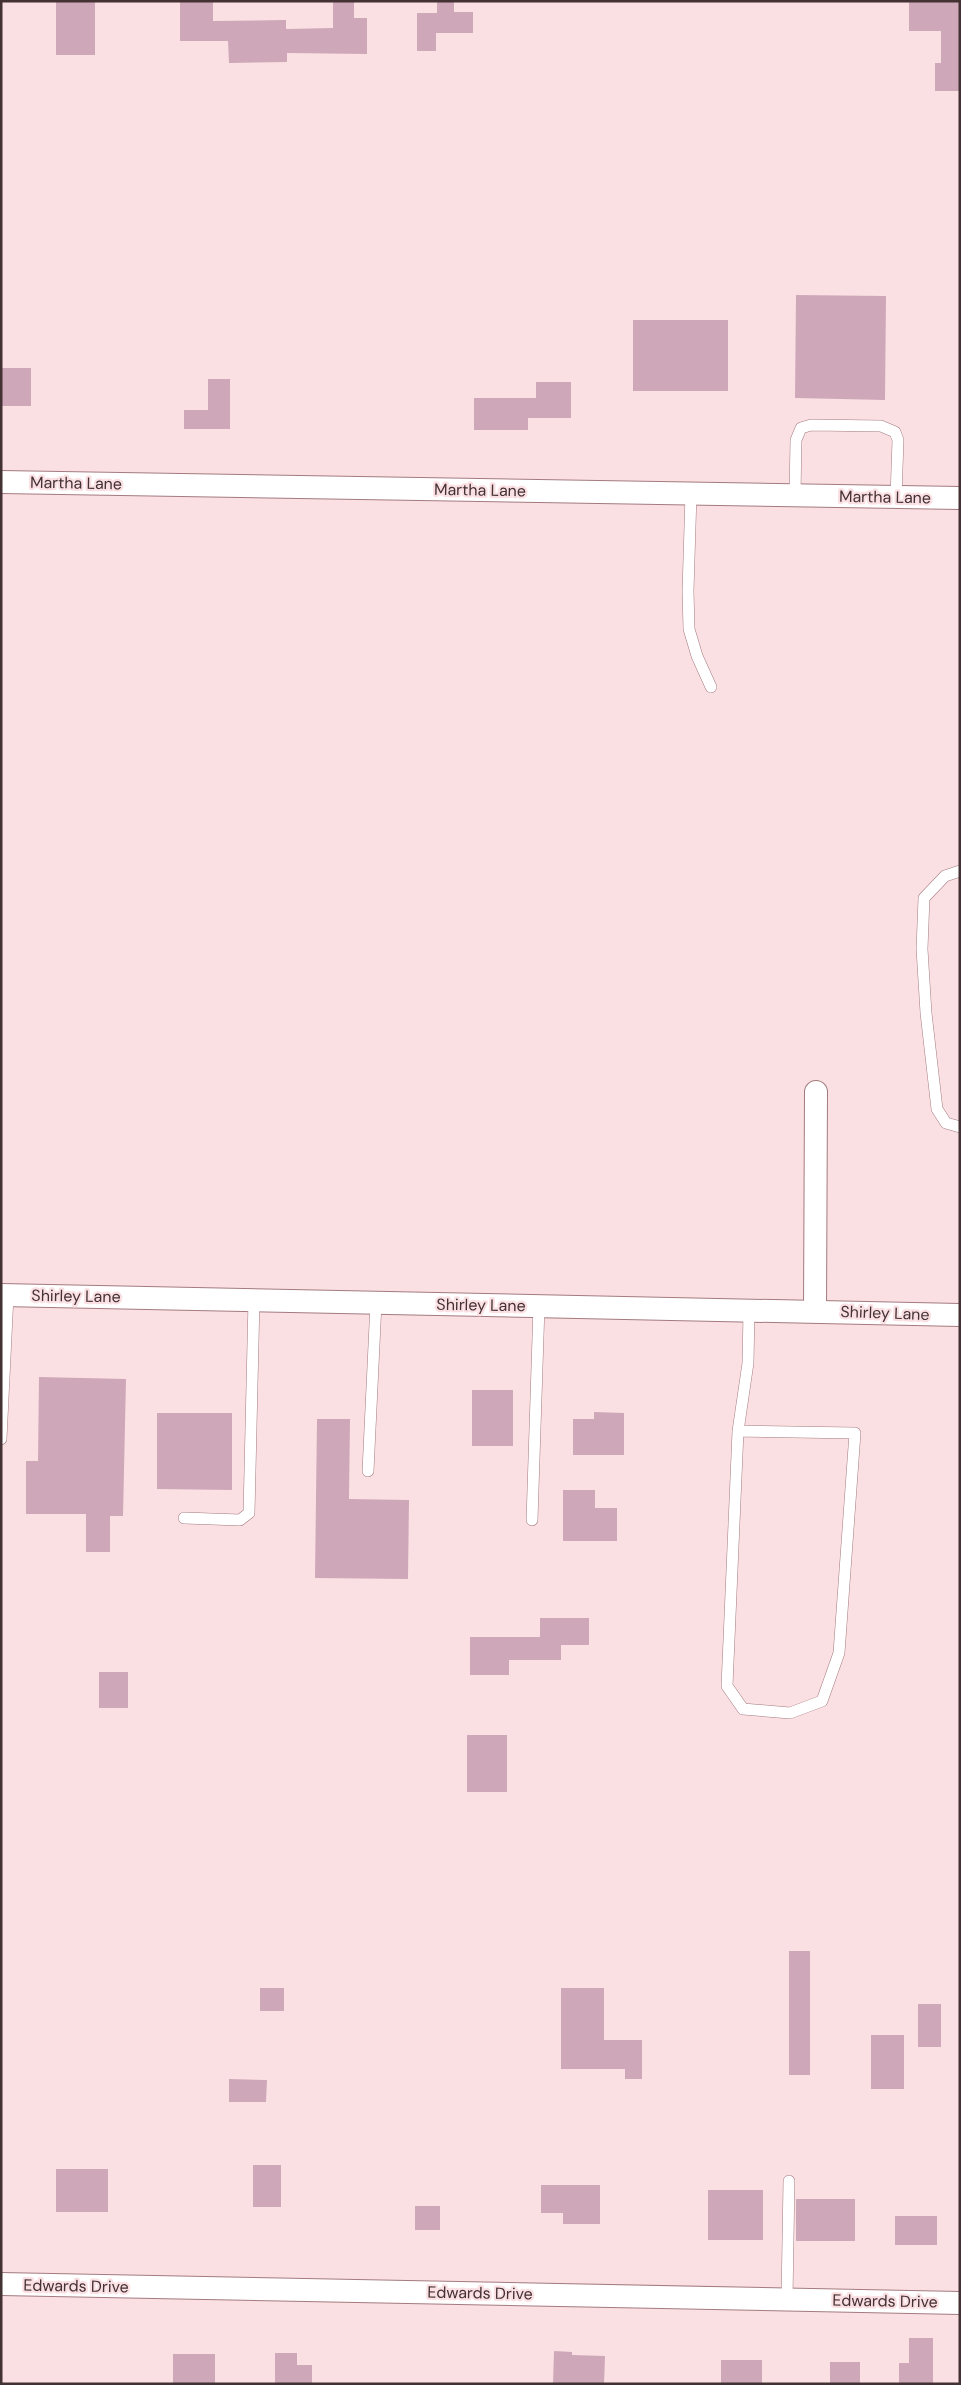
<svg xmlns="http://www.w3.org/2000/svg" width="961" height="2385" viewBox="0 0 961 2385" font-family="'DM Sans',sans-serif">
<rect width="100%" height="100%" fill="#fbe0e3"/>
<!-- building -->
<g fill="#cea7b8">
<rect x="56" y="1" width="39" height="54"/>
<polygon points="180,1 213,1 213,21 286,20 286,29 333,28 333,1 354,1 354,18 367,18 367,54 287,53 287,62 229,63 228,41 180,41"/>
<polygon points="437,1 454,1 454,12 473,12 473,33 436,33 436,51 417,51 417,13 437,13"/>
<polygon points="909,1 959,1 960,91 935,91 935,63 941,63 941,31 909,31"/>
<polygon points="796,295 886,296 885,400 795,398"/>
<rect x="633" y="320" width="95" height="71"/>
<rect x="2" y="368" width="29" height="38"/>
<polygon points="208,379 230,379 230,429 184,429 184,410 208,410"/>
<polygon points="536,382 571,382 571,418 528,418 528,430 474,430 474,398 536,398"/>
<polygon points="39,1377 126,1379 123,1516 110,1516 110,1552 86,1552 86,1514 26,1514 26,1461 38,1461"/>
<rect x="472" y="1390" width="41" height="56"/>
<polygon points="594,1412 624,1413 624,1455 573,1455 573,1419 594,1419"/>
<polygon points="157,1413 232,1413 232,1490 157,1489"/>
<polygon points="317,1419 350,1419 349,1499 409,1500 408,1579 315,1578"/>
<polygon points="563,1490 595,1490 595,1508 617,1508 617,1541 563,1541"/>
<polygon points="540,1618 589,1618 589,1645 561,1645 561,1660 509,1660 509,1675 470,1675 470,1637 540,1637"/>
<rect x="99" y="1672" width="29" height="36"/>
<rect x="467" y="1735" width="40" height="57"/>
<rect x="789" y="1951" width="21" height="124"/>
<rect x="260" y="1988" width="24" height="23"/>
<polygon points="561,1988 604,1988 604,2040 642,2040 642,2079 625,2079 625,2069 561,2069"/>
<rect x="918" y="2004" width="23" height="43"/>
<rect x="871" y="2035" width="33" height="54"/>
<polygon points="229,2079 267,2080 266,2102 229,2102"/>
<rect x="253" y="2165" width="28" height="42"/>
<rect x="56" y="2169" width="52" height="43"/>
<polygon points="541,2185 600,2185 600,2224 563,2224 563,2213 541,2213"/>
<rect x="708" y="2190" width="55" height="50"/>
<rect x="796" y="2199" width="59" height="42"/>
<rect x="415" y="2206" width="25" height="24"/>
<rect x="895" y="2216" width="42" height="29"/>
<polygon points="909,2338 933,2338 933,2384 899,2384 899,2363 909,2363"/>
<polygon points="554,2351 572,2352 572,2355 605,2356 604,2384 553,2384"/>
<polygon points="275,2353 297,2353 297,2365 312,2365 312,2384 275,2384"/>
<rect x="173" y="2354" width="42" height="30"/>
<rect x="721" y="2360" width="41" height="24"/>
<rect x="830" y="2362" width="30" height="22"/>
</g>
<g fill="none" stroke-linecap="round" stroke-linejoin="round">
<!-- lane casing -->
<g stroke="#a37a7f" stroke-width="12">
<g id="lane">
<polyline points="691,494 688,591 689,629 697,656 711,687"/>
<polyline points="795,495 796,440 801,428 811,425 881,426 895,432 898,440 896,497"/>
<polyline points="960,871 945,876 924,898 922,949 926,1013 937,1109 946,1123 960,1127"/>
<polyline points="738,1431 855,1433 839,1653 822,1701 790,1713 743,1709 727,1686 738,1431 748,1363 749,1311"/>
<polyline points="1,1439 8,1295"/>
<polyline points="368,1471 376,1303"/>
<polyline points="184,1518 240,1520 249,1513 254,1300"/>
<polyline points="532,1520 539,1306"/>
<polyline points="787,2299 789,2181"/>
</g>
</g>
<!-- street casing -->
<g stroke="#a37a7f" stroke-width="24">
<g id="street">
<polyline points="1,482 960,498"/>
<polyline points="1,1295 960,1315"/>
<polyline points="815,1311 816,1092"/>
<polyline points="1,2284 960,2303"/>
</g>
</g>
<!-- lane -->
<use href="#lane" stroke="#fff" stroke-width="11"/>
<!-- street -->
<use href="#street" stroke="#fff" stroke-width="22"/>
</g>
<g text-anchor="middle" dominant-baseline="central" stroke-width="4.5" stroke-linejoin="round" paint-order="stroke">
<!-- street labels -->
<g font-size="16" fill="#433133" stroke="#fbe0e3">
<text transform="translate(76 483) rotate(1)">Martha Lane</text>
<text transform="translate(480 490) rotate(1)">Martha Lane</text>
<text transform="translate(885 497) rotate(1)">Martha Lane</text>
<text transform="translate(76 1296) rotate(1)">Shirley Lane</text>
<text transform="translate(481 1305) rotate(1)">Shirley Lane</text>
<text transform="translate(885 1313) rotate(2)">Shirley Lane</text>
<text transform="translate(76 2286) rotate(1)">Edwards Drive</text>
<text transform="translate(480 2293) rotate(1)">Edwards Drive</text>
<text transform="translate(885 2301) rotate(1)">Edwards Drive</text>
</g>
</g>
<!-- border -->
<rect width="961" height="2385" fill="none" stroke="#433133" stroke-width="5"/>
</svg>
